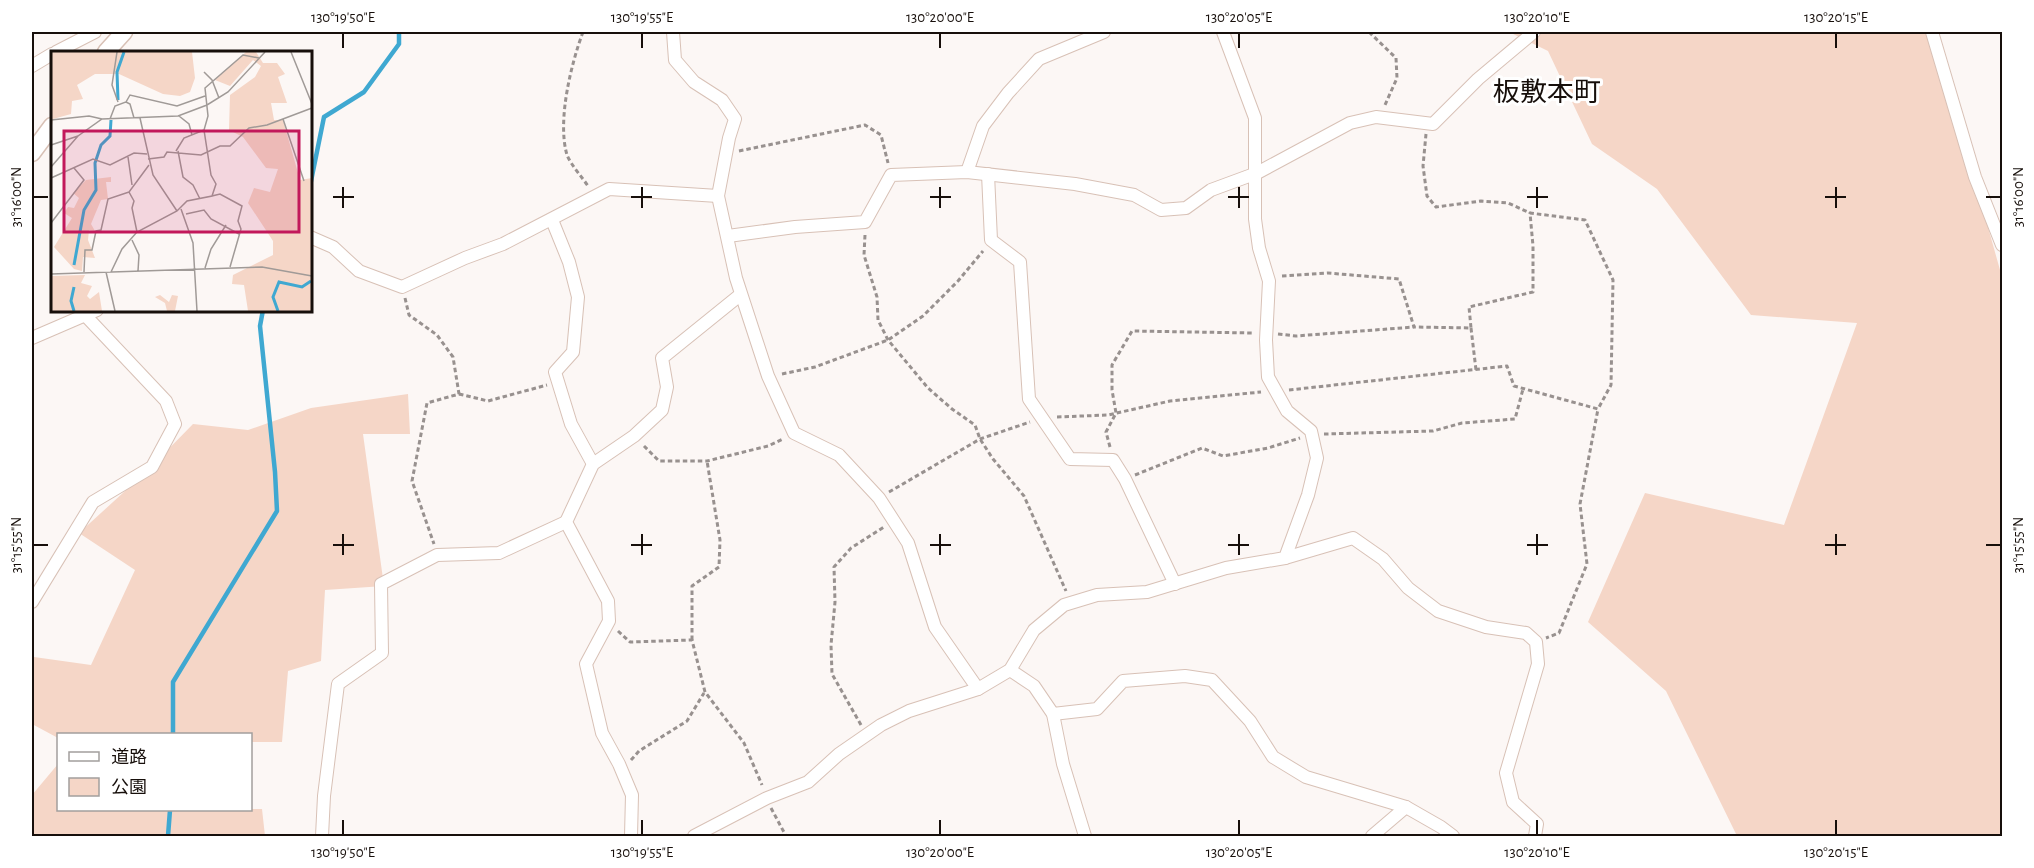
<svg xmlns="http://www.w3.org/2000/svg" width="2034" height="868" viewBox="0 0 2034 868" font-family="'Alegreya Sans','Noto Sans JP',sans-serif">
<rect width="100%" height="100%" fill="#fcf7f5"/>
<!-- green -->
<g fill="#f5d6c7">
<polygon points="1509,32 1933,32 2002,277 2002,836 1737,836 1666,691 1588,622 1645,493 1784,525 1857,323 1751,315 1657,189 1592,144 1548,51"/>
<polygon points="408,394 410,434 363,434 384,586 325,590 321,661 288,671 282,742 251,742 250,734 58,734 58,738 32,724 32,660 34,657 91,665 135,570 79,533 147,471 193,424 248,430 311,408"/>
<polygon points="58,764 58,810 262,809 265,836 32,836 32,795"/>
</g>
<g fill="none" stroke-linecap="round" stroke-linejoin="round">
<!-- stream -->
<g stroke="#3fa8d1" stroke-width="4.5">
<polyline points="310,186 324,117 364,92 399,44 399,32"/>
<polyline points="173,734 173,682 277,511 275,472 260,326 263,310"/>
<polyline points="168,836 170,810"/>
</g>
<!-- street casing -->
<g stroke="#d8c1b6" stroke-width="14">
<g id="street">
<polyline points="673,32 675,60 694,82 722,100 735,119 729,138 718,196 736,278 768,376 794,433 839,455 879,498 908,543 935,627 978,689"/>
<polyline points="1932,32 1975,177 2002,245"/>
<polyline points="56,52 95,32"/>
<polyline points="32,66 52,54"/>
<polyline points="967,172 983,126 1008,93 1039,59 1104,32"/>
<polyline points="988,174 991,240 1020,262 1029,399 1070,459 1113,460 1125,479 1175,584"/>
<polyline points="552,220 569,262 578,297 573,352 555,372 571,424 593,464"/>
<polyline points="728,236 795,227 865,222 891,175 967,172 1075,184 1134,195 1161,210 1186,208 1211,190 1257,173 1350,123 1376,117 1433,124 1478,79 1534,32"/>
<polyline points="310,237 333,247 359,271 402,287 465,258 503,244 609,189 718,196"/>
<polyline points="32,338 97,310"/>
<polyline points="1285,558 1353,538 1383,559 1408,588 1438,611 1486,627 1526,633 1536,642 1538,664 1506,773 1513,802 1537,824 1535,836"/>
<polyline points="32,602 93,502 152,467 175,424 166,401 84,314"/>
<polyline points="1010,670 1034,686 1053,714 1063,764 1085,836"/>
<polyline points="1053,714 1097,709 1123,681 1185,676 1212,680 1250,721 1273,757 1306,777 1406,807 1441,827 1453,836"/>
<polyline points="322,836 324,796 338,684 382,653 381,584 437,555 499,553 566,522"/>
<polyline points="631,836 632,795 619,764 602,733 586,664 609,621 608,601 566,522 593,464 634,436 662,410 667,387 662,358 740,295"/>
<polyline points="694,836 767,798 808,782 839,754 881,725 909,711 978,689 1010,670 1034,630 1064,605 1097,595 1147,592 1226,568 1285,558 1308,495 1317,458 1311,431 1287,411 1268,377 1266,340 1269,281 1259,248 1255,219 1255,118 1223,32"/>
<polyline points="1372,836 1406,807"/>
</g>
</g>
<!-- secondary casing -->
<g stroke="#d8c1b6" stroke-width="19">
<g id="secondary">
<polyline points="106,52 124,32"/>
<polyline points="32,153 52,126"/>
</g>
</g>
<!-- path -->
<g stroke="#98918f" stroke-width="3" stroke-dasharray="4.5 3" stroke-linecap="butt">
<path d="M583,32C571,64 557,121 567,155C571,165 582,177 588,186"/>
<polyline points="1369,32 1396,58 1397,78 1385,105"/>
<polyline points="1426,134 1423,166 1427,196 1436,207 1481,201 1508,203 1530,213"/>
<polyline points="739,151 865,125 881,135 888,163"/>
<polyline points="865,235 864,255 877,297 878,320 888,340 928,388 952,409 975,425 980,439 993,459 1024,496 1066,591"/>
<polyline points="1282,276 1328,273 1399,279 1414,327 1471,328 1469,307 1533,292 1533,246 1530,213 1585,220 1613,280 1611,385 1598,409"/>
<polyline points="405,298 409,315 437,335 453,357 459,394 427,403 412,481 434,544"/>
<polyline points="1471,328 1476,370"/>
<polyline points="1278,334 1296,336 1414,327"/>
<polyline points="782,374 815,367 888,340 923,316 958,281 983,251"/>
<polyline points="1289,390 1507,366 1514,386 1598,409 1580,504 1587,564 1559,633 1546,638"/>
<polyline points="459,394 488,401 547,385"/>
<polyline points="1057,417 1108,415 1170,401 1261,392"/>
<polyline points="1324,434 1433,431 1462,423 1515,419 1523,389"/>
<polyline points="644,446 659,461 707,461 768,446 783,439"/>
<polyline points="1110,447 1106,432 1116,413 1112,390 1112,365 1132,331 1253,333"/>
<polyline points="1135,475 1202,448 1223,456 1268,448 1300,438"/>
<polyline points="889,492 980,439 1030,422"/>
<polyline points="618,631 630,642 692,640 705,692 744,743 762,785"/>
<polyline points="692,640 692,586 719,567 720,540 707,461"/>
<polyline points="861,725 832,674 831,645 835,602 834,567 851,548 884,527"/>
<polyline points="631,760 639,751 687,721 704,693"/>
<polyline points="771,808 786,836"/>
</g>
<!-- street -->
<use href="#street" stroke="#fff" stroke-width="12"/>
<!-- secondary -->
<use href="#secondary" stroke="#fff" stroke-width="16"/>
</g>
<!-- ticks -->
<path fill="none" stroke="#170f0b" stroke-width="2" d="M343,33V48M642,33V48M940,33V48M1239,33V48M1537,33V48M1836,33V48M343,187V208M642,187V208M940,187V208M1239,187V208M1537,187V208M1836,187V208M33,197H48M333,197H354M631,197H652M930,197H951M1228,197H1249M1527,197H1548M1825,197H1846M1986,197H2001M343,534V555M642,534V555M940,534V555M1239,534V555M1537,534V555M1836,534V555M33,545H48M333,545H354M631,545H652M930,545H951M1228,545H1249M1527,545H1548M1825,545H1846M1986,545H2001M343,820V835M642,820V835M940,820V835M1239,820V835M1537,820V835M1836,820V835"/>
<g text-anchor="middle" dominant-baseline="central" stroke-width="6" stroke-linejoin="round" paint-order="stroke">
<!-- quarter labels -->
<g font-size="27" fill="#170f0b" stroke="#fff">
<text x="1547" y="92">板敷本町</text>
</g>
</g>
<!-- overview -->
<g transform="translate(51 51)">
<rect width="261" height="261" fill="#fcf7f5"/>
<path d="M0,1H141L144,27L139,41L129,45L112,43L68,23H44L26,34L32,48L21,50L20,63L2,68L0,81ZM195,1H205L212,12H226L234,23L227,26L236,52H220L223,69H232L249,129L261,127V260H197L193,234L181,233L182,224L222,204V190L197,152L203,137L219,141L227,118L215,117L192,86L178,79L179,44L204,26L210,15L202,9L179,35L164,29ZM60,126V131H55L57,148L50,149L40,173L44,180L38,179L37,189L44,207L32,206L31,220L23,218L3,196L21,167L13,162L17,156L23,157L28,147L22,142L35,129ZM34,224L30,232L41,235L36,245L39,248L48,241L51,260H0V225ZM109,244L118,251L121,244L127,245L124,260H116L114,252L104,246Z" fill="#f5d6c7"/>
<path fill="none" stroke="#3fa8d1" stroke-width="3" d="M67,49L66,21L73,1M23,214L33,159L45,139L44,112L50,94L59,85L60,69M23,236L20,250L23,260M227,260L222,246L228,231L251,236L260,230"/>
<path fill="none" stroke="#a09a97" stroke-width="1.5" d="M66,1L61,34L67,51M240,1L261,53M153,21L161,29L168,47M75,51L79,53L83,67M128,65L138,73L141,84M89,67L102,124L126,160M59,68L64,55L75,51L79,44L126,55L154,45M232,68L253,130M0,69L38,65L51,68M0,94L27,85M125,100L133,87L153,79M127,100L132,126L142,134L149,148M77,106L81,134M97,108L113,106L116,101L150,104L169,95H179L198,77L216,74L261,57M0,116L27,85L51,68L127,65L156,54L177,41L214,1M0,127L42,108L59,114L83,102L96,103M161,145L169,143L191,155L187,170L190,178L179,216M130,158L142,192L146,260M135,163L153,159L160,168L188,183M0,172L33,129L23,117M86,181L81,157L83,150L78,141L98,114M81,189L88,204L87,220M154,217L160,198L175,174M33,221L34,199H41L45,180L50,179L57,148L78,141M55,221L64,260M60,221L71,198L86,181L126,160L136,150L161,145L165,133L160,124L153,79L157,65L154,37L192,4L208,7M0,223L211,216L261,225"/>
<path fill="#c2185b" fill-opacity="0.15" stroke="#c2185b" stroke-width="3" d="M13,80H248V181H13Z"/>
<rect width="261" height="261" fill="none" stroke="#170f0b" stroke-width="3"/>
</g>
<!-- border -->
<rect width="2034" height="868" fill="none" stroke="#ffffff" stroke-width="66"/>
<!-- legend -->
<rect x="57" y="733" width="195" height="78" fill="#ffffff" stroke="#a29f9d" stroke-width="1.5"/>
<rect x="69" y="752" width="30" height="9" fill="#ffffff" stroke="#a29f9d" stroke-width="1.5"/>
<text x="111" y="763" font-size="18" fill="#170f0b">道路</text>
<rect x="69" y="778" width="30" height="18" fill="#f5d6c7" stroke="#a29f9d" stroke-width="1.5"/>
<text x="111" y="793" font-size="18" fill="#170f0b">公園</text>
<rect x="33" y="33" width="1968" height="802" fill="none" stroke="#170f0b" stroke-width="2"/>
<g font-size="15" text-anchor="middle" fill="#170f0b">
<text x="343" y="22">130°19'50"E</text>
<text x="642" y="22">130°19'55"E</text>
<text x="940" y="22">130°20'00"E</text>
<text x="1239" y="22">130°20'05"E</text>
<text x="1537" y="22">130°20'10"E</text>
<text x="1836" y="22">130°20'15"E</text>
<text transform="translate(16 197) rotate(-90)" y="5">31°16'00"N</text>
<text transform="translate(2018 197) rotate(-90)" y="5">31°16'00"N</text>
<text transform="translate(16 545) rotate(-90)" y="5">31°15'55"N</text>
<text transform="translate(2018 545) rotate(-90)" y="5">31°15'55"N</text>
<text x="343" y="857">130°19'50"E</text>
<text x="642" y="857">130°19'55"E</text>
<text x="940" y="857">130°20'00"E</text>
<text x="1239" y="857">130°20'05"E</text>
<text x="1537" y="857">130°20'10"E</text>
<text x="1836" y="857">130°20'15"E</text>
</g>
</svg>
